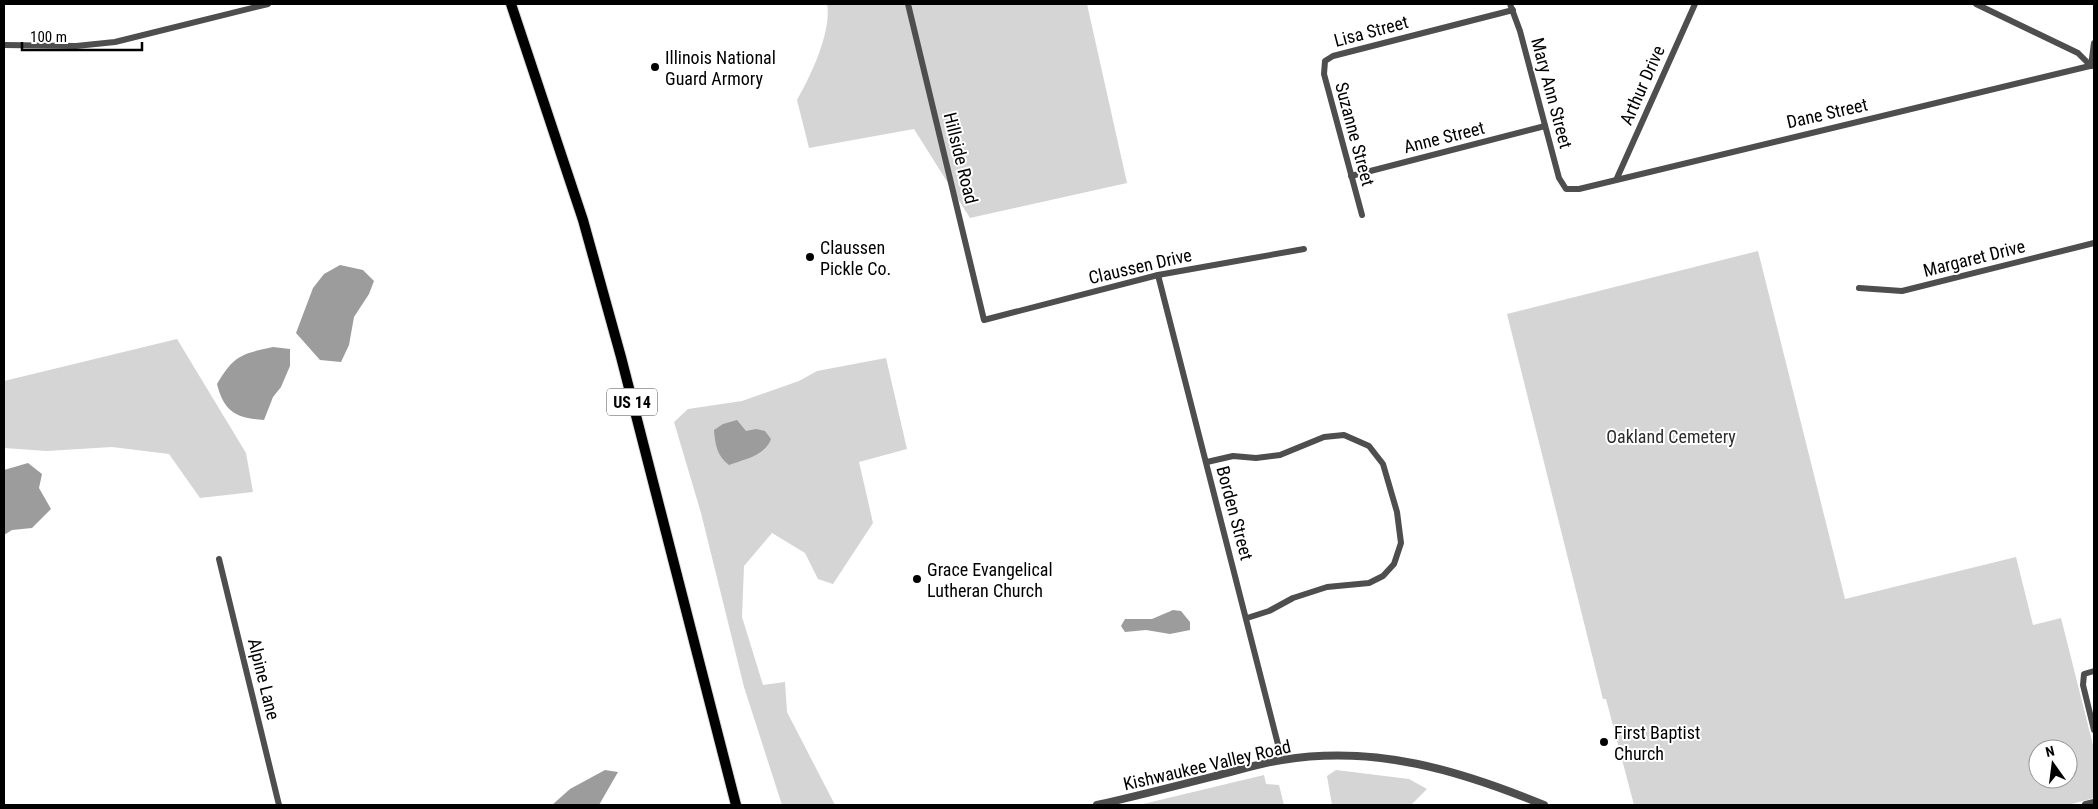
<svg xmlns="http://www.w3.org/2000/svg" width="2098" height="809" viewBox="0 0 2098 809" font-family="'Roboto Condensed',sans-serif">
<rect width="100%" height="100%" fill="#fff"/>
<!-- green -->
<g fill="#d5d5d5" fill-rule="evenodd">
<path d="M827,4H1087L1127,183L970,218L914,129L809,148L797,100C811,76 832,31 827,4Z"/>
<path d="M1758,251L1845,599L2016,557L2033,625L2061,618L2094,749V798L2068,805H1634L1606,699H1603L1507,314ZM2038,749H2068V779H2038Z"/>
<polygon points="177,339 246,453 253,492 200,498 169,454 112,447 47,451 4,448 4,381"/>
<polygon points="886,358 907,449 859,462 873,523 833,584 818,579 805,553 772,533 744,566 742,617 763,685 785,682 787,712 835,805 782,805 744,687 701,513 674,422 688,409 742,401 799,381 817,371"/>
<polygon points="1336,770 1409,779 1427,789 1411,805 1332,805 1327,776"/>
<polygon points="1264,775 1266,784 1279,785 1284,805 1139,805"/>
</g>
<!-- water -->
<g fill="#9c9c9c">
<polygon points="340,265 363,270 374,281 369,294 354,317 349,345 341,362 320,360 296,333 313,288 324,274"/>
<path d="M273,347L290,349V366L281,387L273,397L264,420C236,418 224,412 217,384C234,355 241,354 273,347Z"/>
<path d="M737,420L746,431L756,429L765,431L771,439C765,456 744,459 729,465C717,456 715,444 714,430L723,424Z"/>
<polygon points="28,463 42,474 39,488 51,509 32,528 12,530 4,535 4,470"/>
<polygon points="1173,610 1181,611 1190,622 1190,630 1170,634 1146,630 1125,632 1121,626 1125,619 1152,619"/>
<polygon points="605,770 618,772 599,805 552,805 570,789"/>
</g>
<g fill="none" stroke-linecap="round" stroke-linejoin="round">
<!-- primary casing -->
<g stroke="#dbdbdb" stroke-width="12">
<polyline id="primary" points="511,4 583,220 621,357 736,805"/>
</g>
<!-- minor -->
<g stroke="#4e4e4e" stroke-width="6">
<polyline points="908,4 984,320 1158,275 1304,249"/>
<polyline points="1510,4 1520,31 1559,178 1566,189 1579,189 2094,65"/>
<polyline points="1976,4 2078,53 2091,66"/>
<polyline points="4,45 76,46 115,42 268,4"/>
<polyline points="2091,66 2094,43"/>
<polyline points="1351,176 1545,126"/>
<polyline points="1617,178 1695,4"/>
<polyline points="1362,215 1324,74 1325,61 1333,56 1513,10"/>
<polyline points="1158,275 1282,760"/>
<polyline points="1859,288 1902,291 2094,243"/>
<polyline points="1207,462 1233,456 1256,458 1280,455 1324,437 1344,435 1369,446 1383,464 1397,512 1401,543 1394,564 1383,576 1369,583 1327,587 1293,598 1269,611 1247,618"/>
<polyline points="219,559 279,805"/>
<polyline points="2094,671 2084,674 2083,685 2094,730"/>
</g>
<!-- tertiary -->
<g stroke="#4e4e4e" stroke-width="8">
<path d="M1097,805C1137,796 1176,786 1215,776C1237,771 1260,763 1282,760C1376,745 1459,770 1544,805"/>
<polyline points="2086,805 2094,803"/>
</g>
<!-- primary -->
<use href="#primary" stroke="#000" stroke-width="10"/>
</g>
<!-- markers -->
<g fill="#000" stroke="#fff" stroke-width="2">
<circle cx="655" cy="67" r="5"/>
<circle cx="810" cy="257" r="5"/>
<circle cx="917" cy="579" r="5"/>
<circle cx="1604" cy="742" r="5"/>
</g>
<g text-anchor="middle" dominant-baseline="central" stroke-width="4" stroke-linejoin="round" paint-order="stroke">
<!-- shield labels -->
<rect fill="#fff" stroke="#4c4c4c" stroke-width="1" x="607" y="388.5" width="50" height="27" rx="4"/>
<g font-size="16" font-weight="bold" fill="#000">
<text x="632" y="402">US 14</text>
</g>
<!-- street labels -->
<g font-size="18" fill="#000" stroke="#fff">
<text transform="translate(1371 31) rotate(-15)">Lisa Street</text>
<text transform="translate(1642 85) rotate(-66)">Arthur Drive</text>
<text transform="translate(1552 93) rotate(75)">Mary Ann Street</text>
<text transform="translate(1827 113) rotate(-13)">Dane Street</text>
<text transform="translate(1355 134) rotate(75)">Suzanne Street</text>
<text transform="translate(1444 137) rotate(-14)">Anne Street</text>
<text transform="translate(961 158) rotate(76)">Hillside Road</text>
<text transform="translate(1974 258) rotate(-14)">Margaret Drive</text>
<text transform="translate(1140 266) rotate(-13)">Claussen Drive</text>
<text transform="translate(1235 513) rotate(75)">Borden Street</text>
<text transform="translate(264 679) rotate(76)">Alpine Lane</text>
<text transform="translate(1207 765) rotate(-13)">Kishwaukee Valley Road</text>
</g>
<!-- poi labels -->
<g font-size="18" fill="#000" stroke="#fff" text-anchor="start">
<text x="665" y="57">Illinois National<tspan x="665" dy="21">Guard Armory</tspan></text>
<text x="820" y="247">Claussen<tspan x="820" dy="21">Pickle Co.</tspan></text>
<text x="927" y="569">Grace Evangelical<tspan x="927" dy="21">Lutheran Church</tspan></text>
<text x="1614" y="732">First Baptist<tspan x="1614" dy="21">Church</tspan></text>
</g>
<!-- park labels -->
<g font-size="18" fill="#2c2c2c" stroke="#fff">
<text x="1671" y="436">Oakland Cemetery</text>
</g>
</g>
<!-- border -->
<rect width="2098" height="809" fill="none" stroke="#000000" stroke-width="10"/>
<!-- north arrow -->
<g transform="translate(2053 764) rotate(346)"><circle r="24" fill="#ffffff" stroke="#999999"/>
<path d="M0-4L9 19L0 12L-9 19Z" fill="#000000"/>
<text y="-8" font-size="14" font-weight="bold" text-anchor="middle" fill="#000000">N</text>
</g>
<!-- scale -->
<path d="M22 42v8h120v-8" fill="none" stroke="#000000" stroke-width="2.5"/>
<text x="30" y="42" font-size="15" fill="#000000" stroke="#ffffff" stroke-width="4" paint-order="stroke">100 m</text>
</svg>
